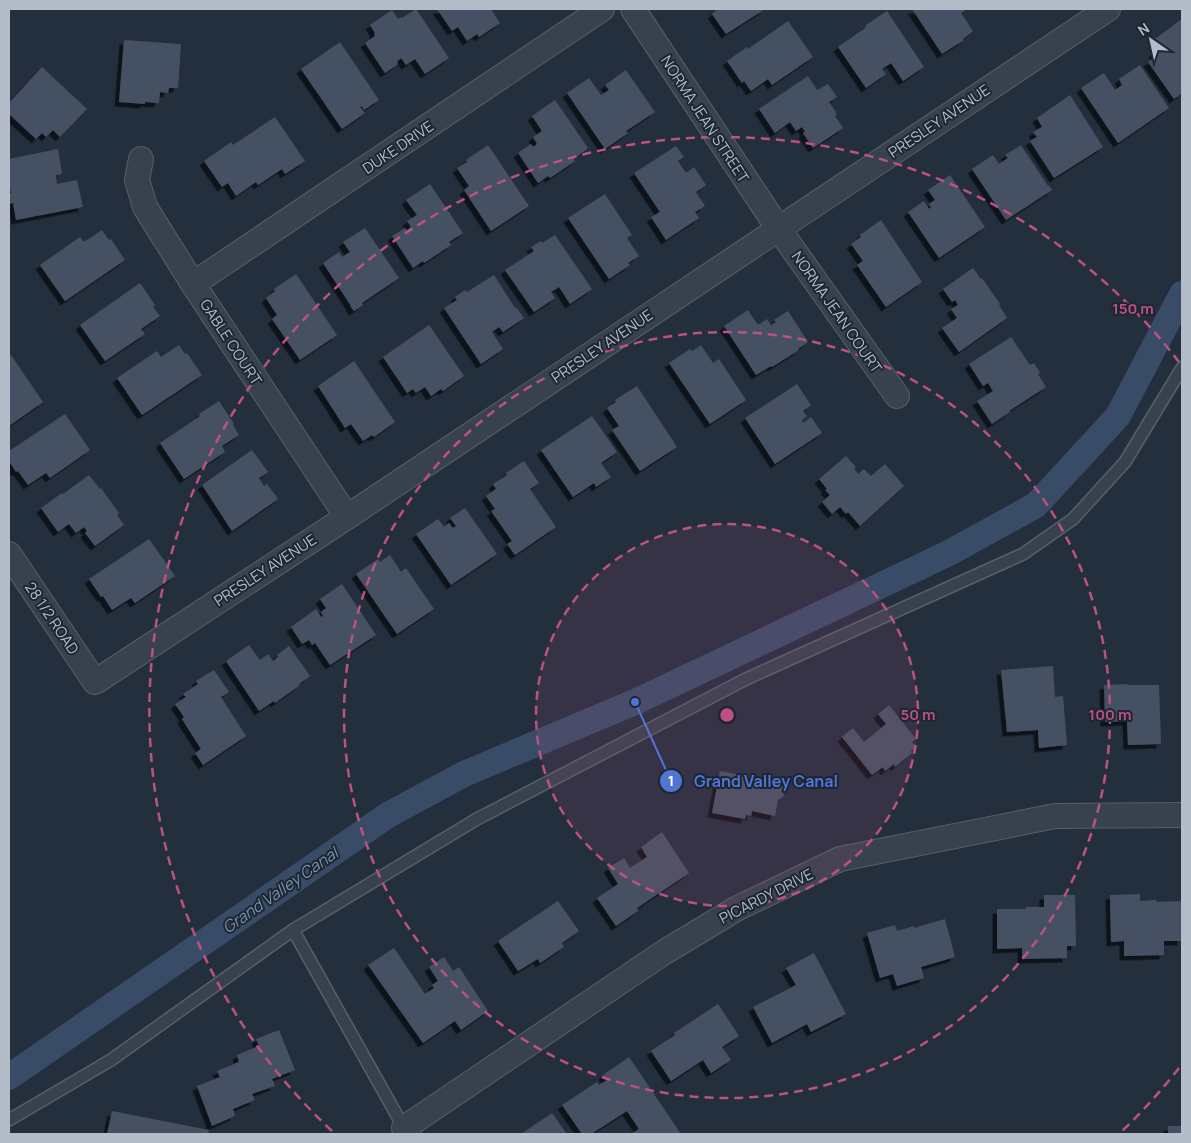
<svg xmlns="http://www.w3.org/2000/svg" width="1191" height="1143" viewBox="0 0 1191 1143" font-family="Manrope,sans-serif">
<defs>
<filter id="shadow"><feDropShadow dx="-4.5" dy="4.5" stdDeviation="0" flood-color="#0009"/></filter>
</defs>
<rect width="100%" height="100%" fill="#242f3e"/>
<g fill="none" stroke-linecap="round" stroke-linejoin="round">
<!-- canal -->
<polyline stroke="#394c67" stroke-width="26" points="9,1077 388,815 464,774 635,702 949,553 1036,505 1118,416 1182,294"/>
</g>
<!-- building -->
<g fill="#455162" filter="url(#shadow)">
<polygon points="416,9 449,58 425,74 415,59 406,65 401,58 397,62 398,64 385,73 365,43 375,36 374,34 375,33 370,25 392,10 398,19 401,17 402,18"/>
<polygon points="437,9 491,9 500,23 479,37 477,34 467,41 458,27 452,31"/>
<polygon points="718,9 765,9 726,34 712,14"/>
<polygon points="912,9 968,9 961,13 973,31 963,39 964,40 942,54"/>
<polygon points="887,11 924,67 903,81 891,63 882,69 886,74 866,88 838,47 865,28 866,25"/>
<polygon points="1182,19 1182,93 1174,99 1148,62 1156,57 1153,53 1161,47 1155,39"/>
<polygon points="788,21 813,57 772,85 768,79 751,91 744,81 742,83 727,61 747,47 748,49"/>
<polygon points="124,40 181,44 178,88 169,88 168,93 160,92 159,103 145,102 145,104 119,102"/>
<polygon points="340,42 379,100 364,110 362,106 360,107 365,113 342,129 301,69"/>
<polygon points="1140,65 1169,108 1118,143 1081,88 1104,73 1115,90 1122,85 1119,79"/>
<polygon points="42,67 87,109 60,137 53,130 46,137 42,133 36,139 9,114 9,103"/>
<polygon points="626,70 655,112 626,131 628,133 605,149 567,93 589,78 601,95 609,90 605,85"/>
<polygon points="808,76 817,90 828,84 837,97 829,102 837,114 835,116 843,128 813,148 803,133 805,132 802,127 796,131 790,122 775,133 759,109"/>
<polygon points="1070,95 1103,147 1054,178 1030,141 1037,137 1033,132 1042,127 1037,118"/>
<polygon points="555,100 588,148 574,159 575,161 550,178 548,176 538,183 518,153 531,144 533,147 537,144 533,137 542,131 532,116"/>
<polygon points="275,117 305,161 285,174 282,169 258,185 256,182 236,196 228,183 222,187 204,161 231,142 233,145"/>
<polygon points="488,145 529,206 491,231 464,190 469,186 457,168 467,162 466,160"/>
<polygon points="1021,145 1048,186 1049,185 1052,190 1006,220 972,169 993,155 999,164 1008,158 1005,155"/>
<polygon points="676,146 684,157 678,161 686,173 694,167 706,185 696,192 705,206 695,212 699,218 666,240 651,217 660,212 634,173"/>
<polygon points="58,149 62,174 56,175 57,184 77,180 83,207 16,220 13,203 10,204 9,198 9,193 11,193 9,181 9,159"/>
<polygon points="950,175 985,227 939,258 908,212 924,201 929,209 931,207 929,204 935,200 928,190"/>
<polygon points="430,184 463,233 449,242 451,245 424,263 423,261 413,268 392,236 405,228 407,230 411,227 407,221 417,215 406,200"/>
<polygon points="605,194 632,235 627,238 639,256 628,263 630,265 609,279 568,218"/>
<polygon points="881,220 922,282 886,307 857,265 863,261 851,244 861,237 860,235"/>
<polygon points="365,228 399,278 362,303 363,305 354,311 350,306 351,306 323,263 339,252 342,257 350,252 343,242"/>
<polygon points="102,230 109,240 111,239 125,260 65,301 40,265 80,237 84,242"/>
<polygon points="555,235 592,289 570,304 559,287 551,292 555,298 534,312 505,270 534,251 531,247 541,241 542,243"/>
<polygon points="973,268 981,279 982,278 1000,304 999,305 1007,318 959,352 942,328 957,318 951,309 958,305 955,300 952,302 943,289"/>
<polygon points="296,274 337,335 300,360 272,319 277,315 266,298 275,291 274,289"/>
<polygon points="494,275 515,308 516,307 524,318 503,332 499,327 492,332 503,349 481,364 444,308 457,300 455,297 465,290 467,292"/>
<polygon points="140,283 155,305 153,307 160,316 141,329 145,334 105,361 80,325"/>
<polygon points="748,310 758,325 767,319 771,325 776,322 774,320 788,311 808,342 798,349 799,350 772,367 771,366 756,375 724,326"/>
<polygon points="429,325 464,376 443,391 441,389 431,396 425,387 416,393 413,389 407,393 383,357"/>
<polygon points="1011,337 1030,365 1034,363 1040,373 1038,374 1046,387 1009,411 1010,412 992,424 977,401 993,391 988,383 983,386 969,364"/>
<polygon points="179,345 185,354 187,353 202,375 142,415 117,378 157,351 161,357"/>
<polygon points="701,345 713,363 719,359 746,400 710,424 669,363 690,349 692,351"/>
<polygon points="11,355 43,402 9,426 9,356"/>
<polygon points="354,361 395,422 374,437 372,435 363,441 351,424 345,428 318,386"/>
<polygon points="797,384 811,405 803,411 807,416 802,420 803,423 811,417 822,433 775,464 745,418"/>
<polygon points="637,386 677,447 640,471 612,430 619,426 607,408 616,402 615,400"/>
<polygon points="219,401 234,424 233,425 239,435 222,446 225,452 184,479 160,443 200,416 199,414"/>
<polygon points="65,414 90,450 50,478 46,473 28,485 18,471 16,472 9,461 9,451"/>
<polygon points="592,416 617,452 601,463 611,477 596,487 594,483 573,497 541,450"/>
<polygon points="252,450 268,472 259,478 264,486 267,484 278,499 232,531 202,485"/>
<polygon points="846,456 856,467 854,468 858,474 864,469 871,476 885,464 904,486 860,526 848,512 846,514 840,507 832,514 822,502 830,495 825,490 827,489 819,479"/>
<polygon points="524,461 539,483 530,489 556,527 515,555 507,544 512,541 491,511 495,509 486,496 496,489 493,484 507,475 506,473"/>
<polygon points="89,475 100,489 101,488 119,513 117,515 124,525 95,546 85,533 87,531 84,527 76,533 69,524 58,532 41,508 62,493 63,494"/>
<polygon points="465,508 497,554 451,585 416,534 438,519 444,527 449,523 453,528 456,526 450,518"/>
<polygon points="149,539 175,576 135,603 131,598 112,610 103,596 101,597 89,579"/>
<polygon points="390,555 401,572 406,568 434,609 397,634 356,574 378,559 380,562"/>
<polygon points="342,584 376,635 330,665 315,643 312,645 309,640 302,644 291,627 316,609 321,617 323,616 321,612 326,608 320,599"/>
<polygon points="249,645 260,660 268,654 273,661 278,657 277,655 289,646 310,676 299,684 300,685 275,703 274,701 259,711 226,661"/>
<polygon points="1053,666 1055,697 1063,696 1067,745 1039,748 1038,730 1007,732 1001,670"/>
<polygon points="214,670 229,692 221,697 246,736 203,765 195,753 201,749 182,719 184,717 175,704 186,697 183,694 198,684 196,681"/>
<polygon points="1128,684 1128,685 1159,685 1161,744 1128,745 1127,721 1105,722 1104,685"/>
<polygon points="889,705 916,739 912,742 916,747 911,751 912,753 895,767 894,764 885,771 883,767 872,775 842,737 853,728 864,742 886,724 878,714"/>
<polygon points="720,771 781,783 781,785 785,790 783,797 778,800 775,816 752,811 751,816 746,815 745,819 712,813"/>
<polygon points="662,832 689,873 637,908 638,911 616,926 597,898 618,884 608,868 624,858 630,868 647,857 641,847"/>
<polygon points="1140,894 1140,901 1156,900 1157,902 1182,901 1182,941 1164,941 1164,955 1124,956 1124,941 1111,942 1110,895"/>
<polygon points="1044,895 1075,895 1076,946 1067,946 1067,958 1022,959 1022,948 997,949 997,909 1026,909 1026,907 1044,907"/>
<polygon points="558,901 579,931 562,943 564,947 540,963 538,959 518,971 498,941"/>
<polygon points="945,919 955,957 921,967 924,978 897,986 893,974 880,978 867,933 895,925 897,931 914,926 914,928"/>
<polygon points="394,948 425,994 434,988 432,985 438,981 429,967 444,957 453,971 459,967 488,1011 461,1030 455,1021 423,1043 368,965"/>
<polygon points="814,953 846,1014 811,1032 807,1024 772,1043 753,1007 796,985 786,968"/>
<polygon points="718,1004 739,1036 722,1047 731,1060 711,1073 703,1060 671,1081 651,1051 675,1035 674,1033"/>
<polygon points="279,1030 295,1070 272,1079 275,1086 252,1094 255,1100 233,1109 235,1116 212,1126 197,1086 220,1077 217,1071 239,1062 237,1055 259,1046 256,1039"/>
<polygon points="629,1057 681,1134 631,1134 639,1129 627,1111 591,1134 582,1134 562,1105 597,1082 599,1085 607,1080 603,1075"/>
<polygon points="112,1111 209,1130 208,1134 107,1134"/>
<polygon points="552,1113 567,1134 521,1134"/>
<rect x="1168" y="1126" width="14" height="8"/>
</g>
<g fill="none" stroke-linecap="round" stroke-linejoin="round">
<!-- lane casing -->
<g stroke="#565f6c" stroke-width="14">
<g id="lane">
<polyline points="293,930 404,1128"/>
<polyline points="9,1120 111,1060 293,930 477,819 746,679 1023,554 1073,519 1125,462 1182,368"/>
</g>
</g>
<!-- street casing -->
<g stroke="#565f6c" stroke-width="26">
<g id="street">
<polyline points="633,9 778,228 897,396"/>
<polyline points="141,159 137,180 145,207 193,284 347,517"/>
<polyline points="193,284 602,9"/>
<polyline points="9,554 95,682 347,517 1108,9"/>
<polyline points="409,1134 404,1128 663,953 736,909 840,859 1055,816 1182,815"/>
</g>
</g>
<!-- lane -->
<use href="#lane" stroke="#38414e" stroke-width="11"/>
<!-- street -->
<use href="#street" stroke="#38414e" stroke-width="24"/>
</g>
<!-- distance rings -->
<circle cx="727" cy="715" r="191" fill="#bd5182" fill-opacity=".12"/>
<g fill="none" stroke="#bd5182" stroke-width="2.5" stroke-dasharray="9 6">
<circle cx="727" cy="715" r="191"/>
<circle cx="727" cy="715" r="383"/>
<path d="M1179 1068A574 574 0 0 1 1122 1131M332 1131A574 574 0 1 1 1179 362"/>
</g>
<g text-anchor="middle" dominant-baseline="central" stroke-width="4" stroke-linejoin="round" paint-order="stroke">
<!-- street labels -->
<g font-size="15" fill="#b4bcc9" stroke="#1d2633">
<text transform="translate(705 119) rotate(57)">NORMA JEAN STREET</text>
<text transform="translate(939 121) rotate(-34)">PRESLEY AVENUE</text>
<text transform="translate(398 147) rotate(-34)">DUKE DRIVE</text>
<text transform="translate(837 312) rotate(55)">NORMA JEAN COURT</text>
<text transform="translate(231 342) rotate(57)">GABLE COURT</text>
<text transform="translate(602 346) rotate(-34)">PRESLEY AVENUE</text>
<text transform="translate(265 570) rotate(-33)">PRESLEY AVENUE</text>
<text transform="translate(52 618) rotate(56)">28 1/2 ROAD</text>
<text transform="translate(766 896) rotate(-27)">PICARDY DRIVE</text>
</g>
<!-- water labels -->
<g font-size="16" font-style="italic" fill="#7c92b1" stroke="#1d2633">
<text transform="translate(280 890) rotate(-35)">Grand Valley Canal</text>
</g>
</g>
<circle cx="727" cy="715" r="8" fill="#bd5182" stroke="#1d2633" stroke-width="2.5"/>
<g font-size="15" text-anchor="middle" font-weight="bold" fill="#bd5182" stroke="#1d2633" stroke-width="4" stroke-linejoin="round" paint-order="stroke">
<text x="1133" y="314">150 m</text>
<text x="918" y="720">50 m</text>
<text x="1110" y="720">100 m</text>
</g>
<!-- callouts -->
<path fill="none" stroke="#5274d3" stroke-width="2" d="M635 702L671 781"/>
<g fill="#5274d3" stroke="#1d2633" stroke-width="2">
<circle cx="635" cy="702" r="5"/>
<circle cx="671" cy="781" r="12"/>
</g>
<g font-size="15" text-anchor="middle" font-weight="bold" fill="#fff">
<text x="671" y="786">1</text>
</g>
<g font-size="16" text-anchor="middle" font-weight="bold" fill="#5274d3" stroke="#1d2633" stroke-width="4" stroke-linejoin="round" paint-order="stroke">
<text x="766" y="787">Grand Valley Canal</text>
</g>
<!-- border -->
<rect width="1191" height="1143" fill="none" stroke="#b4bcc9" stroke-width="20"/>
<!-- north arrow -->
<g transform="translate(1151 40) rotate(326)" stroke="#1d2633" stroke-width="4" paint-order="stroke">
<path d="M0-4L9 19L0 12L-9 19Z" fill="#b4bcc9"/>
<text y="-8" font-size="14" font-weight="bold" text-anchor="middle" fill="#b4bcc9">N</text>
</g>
</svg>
